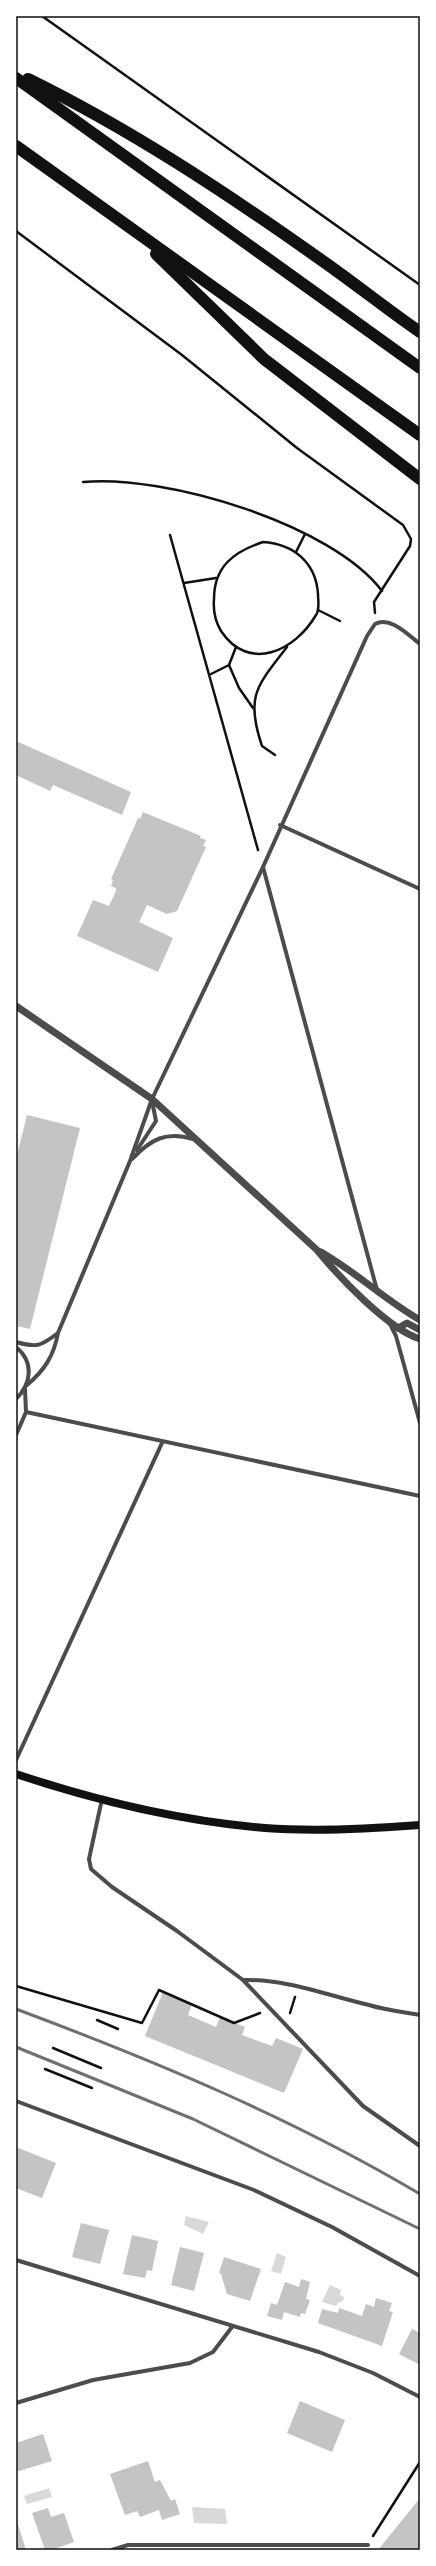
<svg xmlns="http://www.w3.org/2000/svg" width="436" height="2566" viewBox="0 0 436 2566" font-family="'IBM Plex Serif',serif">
<rect width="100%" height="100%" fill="#fff"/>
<!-- water -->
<g fill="#d9d9d9">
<polygon points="186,2216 209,2222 203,2234 184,2225"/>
<polygon points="277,2253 286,2257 281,2274 271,2271"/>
<polygon points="330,2285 341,2290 340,2295 344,2297 343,2301 338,2303 336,2306 322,2302"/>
<polygon points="49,2488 52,2497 27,2504 24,2496"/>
<polygon points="192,2507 225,2509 227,2524 194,2523"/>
</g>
<!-- building -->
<g fill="#c4c4c4">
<polygon points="16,741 131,792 122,815 53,785 50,791 16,775"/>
<polygon points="143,812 201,836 200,838 206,840 203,846 206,847 177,911 167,914 147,905 139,922 173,938 158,972 77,936 93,900 109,906 116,891 116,888 111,886 113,880 111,879 138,818 140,819"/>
<polygon points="27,1115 80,1128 30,1329 16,1326 16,1159"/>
<polygon points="163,1992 192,2004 188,2015 216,2027 220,2017 245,2027 242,2035 272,2046 276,2038 303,2049 284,2093 145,2036"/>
<polygon points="16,2147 56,2163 42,2198 16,2188"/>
<polygon points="81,2223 109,2230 100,2264 72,2257"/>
<polygon points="132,2235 158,2241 152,2271 147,2270 145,2278 123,2274"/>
<polygon points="180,2247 204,2253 194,2291 171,2285"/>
<polygon points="224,2257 261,2269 250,2301 227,2294 221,2274 219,2273"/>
<polygon points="301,2279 310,2282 306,2299 310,2300 305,2314 301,2313 300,2317 284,2312 282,2320 267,2316 271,2303 277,2305 285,2282 299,2287"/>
<polygon points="376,2298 392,2303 389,2311 393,2312 382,2346 318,2323 322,2309 338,2313 339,2308 362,2316 366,2304 374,2307"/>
<polygon points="412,2329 420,2333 420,2365 399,2354"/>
<polygon points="300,2401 345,2420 332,2452 287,2433"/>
<polygon points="43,2434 52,2461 16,2472 16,2443"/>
<polygon points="148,2461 155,2482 160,2480 171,2501 175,2499 180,2514 162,2520 159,2510 140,2517 137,2511 125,2515 110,2474"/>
<polygon points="420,2498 420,2550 378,2550"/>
<polygon points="48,2508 51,2517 64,2513 74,2542 52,2550 45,2550 32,2513"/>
<polygon points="16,2518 26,2550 16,2550"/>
</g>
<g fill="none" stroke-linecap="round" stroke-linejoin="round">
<!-- path -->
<g stroke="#111" stroke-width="2.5">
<polyline points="42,16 420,285"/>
<polyline points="16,231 182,355 297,448 403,525 411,539 410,546 374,602 375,613"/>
<path d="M83,482C164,474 332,524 382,591"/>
<polyline points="170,535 258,850"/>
<path d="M263,542C294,544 316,563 318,594C318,601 320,610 316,615C295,651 249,673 221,631C215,621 213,611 214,599C214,567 233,552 263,542Z"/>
<polyline points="296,552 305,534"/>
<polyline points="184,583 216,578"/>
<polyline points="318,610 340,621"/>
<polyline points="229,665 239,688 253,708"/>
<polyline points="211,674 229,665 236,647"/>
<path d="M275,755L262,746C245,696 257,686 287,647"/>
<polyline points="16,1986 142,2023 159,1990 234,2023 260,2013"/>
<polyline points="290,2013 295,1997"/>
<polyline points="97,2020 118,2029"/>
<polyline points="53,2048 101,2068"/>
<polyline points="45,2069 92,2088"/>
<polyline points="373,2536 420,2462"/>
</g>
<!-- minor -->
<g stroke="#4c4c4c" stroke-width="4">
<polyline points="280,825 420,889"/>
<polyline points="263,867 377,1290"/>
<polyline points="137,1150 156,1121 152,1101"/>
<path d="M132,1159C151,1139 166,1131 193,1139"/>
<polyline points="390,1324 396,1336 420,1423"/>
<path d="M16,1342C37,1348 41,1346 58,1333"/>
<path d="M16,1347C34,1362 32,1383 16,1399"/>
<path d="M27,1385C45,1370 54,1355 58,1333L130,1161L152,1099L263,867L367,636L375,624C391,616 408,635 420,644"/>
<polyline points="25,1389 26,1412 420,1496"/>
<polyline points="16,1435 26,1412"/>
<polyline points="16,1760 162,1443"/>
<polyline points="102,1799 89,1859 91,1869 112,1887 177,1931 243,1980 363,2106 420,2146"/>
<path d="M243,1980C287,1979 326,1995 369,2005C385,2010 403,2012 420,2015"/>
<polyline points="16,2101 254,2190 332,2227 420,2276"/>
<polyline points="16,2260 319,2352 373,2373 420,2397"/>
<polyline points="16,2403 93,2380 190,2363 213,2352 232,2327"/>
<polyline points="112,2550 128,2545 368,2545"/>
</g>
<!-- tertiary -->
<g stroke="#4c4c4c" stroke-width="7">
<path d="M16,1006L152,1099L317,1250C339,1277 388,1329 420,1339"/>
<path d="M321,1252C356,1272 385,1300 420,1320"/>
<polyline points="398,1328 407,1323 420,1330"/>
</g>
<!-- secondary -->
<path stroke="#111" stroke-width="8" d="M16,1774C97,1801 180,1821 265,1828C317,1832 369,1829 420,1825"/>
<!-- motorway -->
<g stroke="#111" stroke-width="12">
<polyline points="16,78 420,368"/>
<path d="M28,79C130,129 225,192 317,257C352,281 385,308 420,332"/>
<polyline points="16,146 420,435"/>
<polyline points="156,254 264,359 420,479"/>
</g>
<!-- rail -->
<g stroke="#707070" stroke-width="3">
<path d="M16,2009C155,2061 292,2118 420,2194"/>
<polyline points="16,2047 193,2119 420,2229"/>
</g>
</g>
<!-- border -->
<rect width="436" height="2566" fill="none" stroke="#ffffff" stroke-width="34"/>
<rect x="17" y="17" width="402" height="2532" fill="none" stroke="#111" stroke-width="1.5"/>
</svg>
